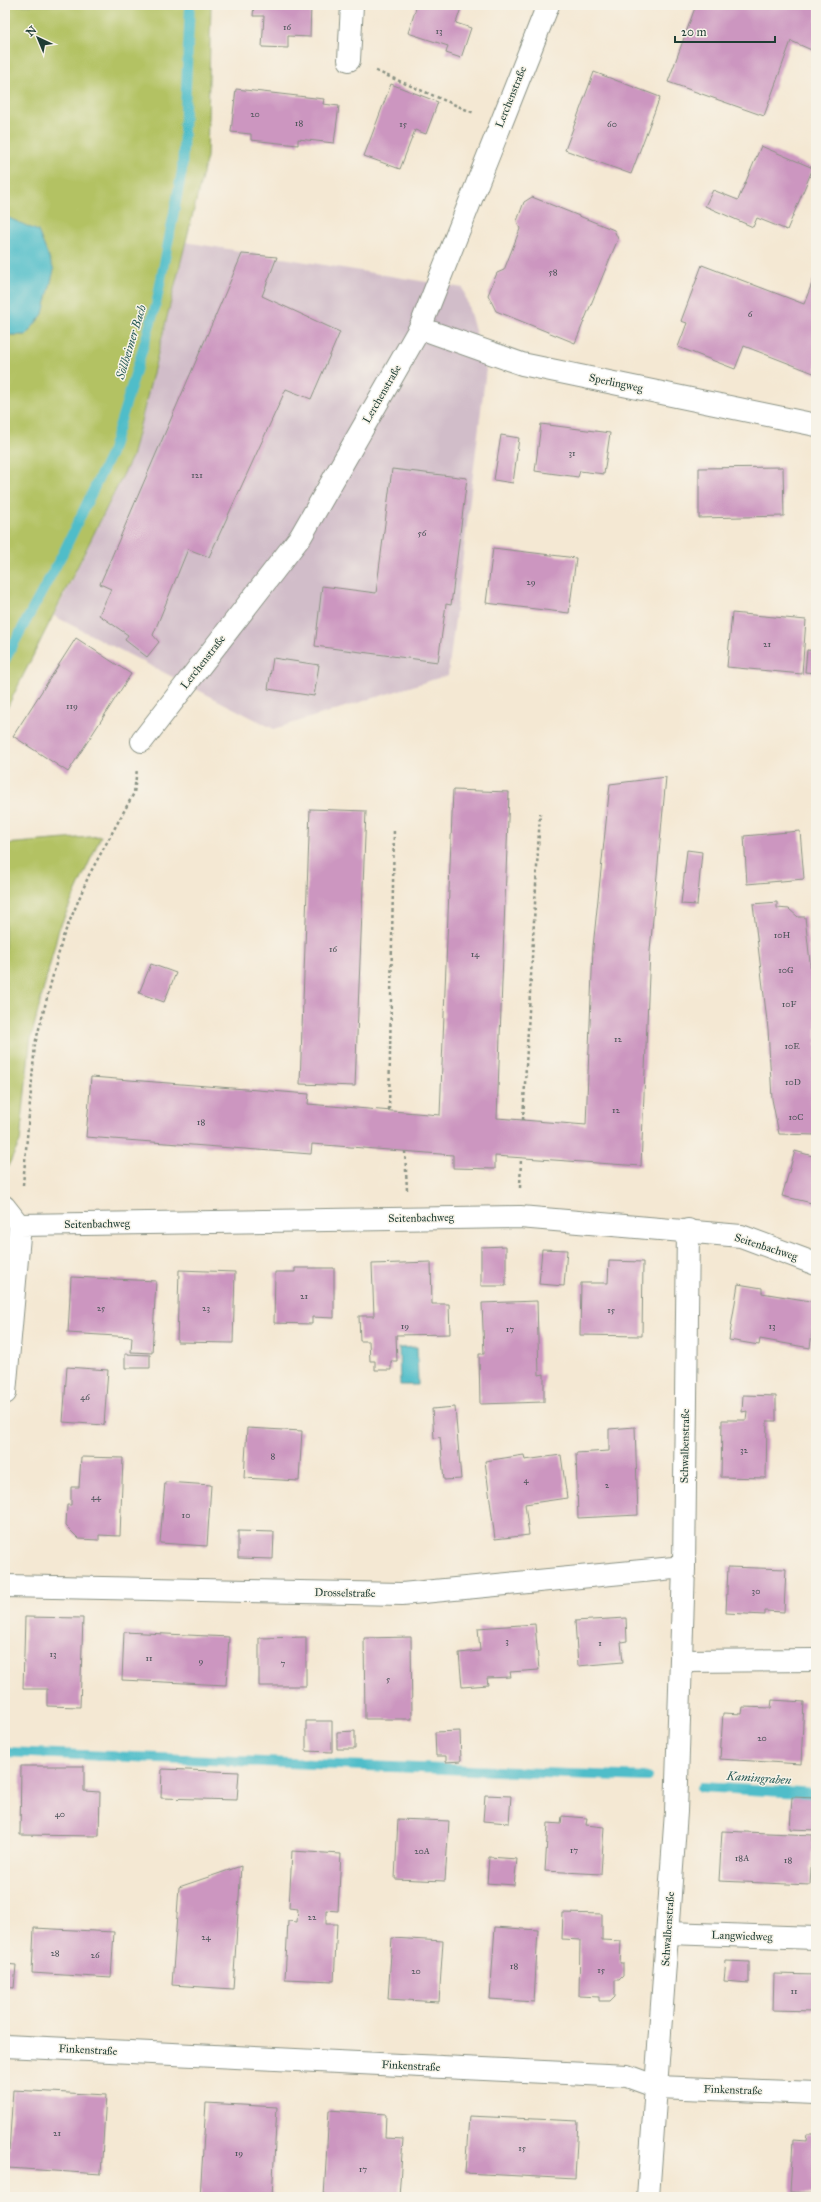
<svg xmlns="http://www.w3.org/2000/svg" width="821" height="2202" viewBox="0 0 821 2202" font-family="'IM FELL Great Primer',serif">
<rect width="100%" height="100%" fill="#f7f3e8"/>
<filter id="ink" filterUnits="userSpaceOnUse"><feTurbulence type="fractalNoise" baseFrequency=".025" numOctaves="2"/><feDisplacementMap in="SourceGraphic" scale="8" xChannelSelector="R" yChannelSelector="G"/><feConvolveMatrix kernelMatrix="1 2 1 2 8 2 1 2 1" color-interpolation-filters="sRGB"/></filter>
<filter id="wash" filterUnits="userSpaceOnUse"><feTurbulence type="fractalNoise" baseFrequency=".012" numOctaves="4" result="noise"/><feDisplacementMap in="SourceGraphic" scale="16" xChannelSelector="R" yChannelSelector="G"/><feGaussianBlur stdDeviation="0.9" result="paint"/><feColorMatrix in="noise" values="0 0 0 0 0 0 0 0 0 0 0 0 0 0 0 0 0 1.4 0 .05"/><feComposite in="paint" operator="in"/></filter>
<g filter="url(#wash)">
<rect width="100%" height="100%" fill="#f4e8d3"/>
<!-- industrial -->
<polygon fill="#d1bdc9" points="185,242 463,288 486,370 448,675 274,729 54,616 132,457"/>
<!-- green -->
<g fill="#b3c264" stroke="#69804c">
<polygon points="5,5 211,5 207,157 132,457 5,712 5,335 26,335 9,218 5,218"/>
<polygon points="101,836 59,929 30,1042 20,1142 7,1168 5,1168 5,844"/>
</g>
<!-- water -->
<g fill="#50bdc9" stroke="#387d7e">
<polygon points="5,218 9,218 38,231 54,270 43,314 26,335 5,335"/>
<polygon points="417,1347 418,1385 400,1385 399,1348"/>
</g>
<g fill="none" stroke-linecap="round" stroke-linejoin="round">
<!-- stream -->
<g stroke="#50bdc9" stroke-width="10">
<polyline points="5,660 63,553 111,453 156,305 182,171 190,5"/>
<polyline points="5,1752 647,1777"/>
<polyline points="701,1787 816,1794"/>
</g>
</g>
<g id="blocks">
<!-- building -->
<g fill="#cc96c0">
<polygon points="254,5 311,5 310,37 288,36 288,48 262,47 264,16 253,16"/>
<polygon points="417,5 462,5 456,23 471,28 461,58 446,53 448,46 408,33"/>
<polygon points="696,5 816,5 816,52 791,41 764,116 668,82"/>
<polygon points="594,72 660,97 631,174 565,150"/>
<polygon points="391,84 438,102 426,134 415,130 400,169 364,156"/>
<polygon points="236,89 324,99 323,104 339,106 334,143 298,139 298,145 251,140 251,134 231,132"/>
<polygon points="761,146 813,168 787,230 757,218 753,227 705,206 713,190 738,200"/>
<polygon points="532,197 614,230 618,239 575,343 496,311 488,295 497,273 504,270 520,229 517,221 524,202"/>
<polygon points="242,254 277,257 262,296 340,332 311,399 286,389 209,557 188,549 153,635 159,642 147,657 125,640 128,635 99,615 111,589 100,584"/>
<polygon points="702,265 804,304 816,273 816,374 744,346 735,369 678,347 687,323 681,321"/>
<polygon points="541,424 610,433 604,474 580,471 578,477 535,471"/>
<polygon points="501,435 519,438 513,483 494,480"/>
<polygon points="783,467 784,516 699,518 699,468"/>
<polygon points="392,469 467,478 451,605 446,604 438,662 315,646 322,586 376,593"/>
<polygon points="493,548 576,558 569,613 486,603"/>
<polygon points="732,613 806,620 802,674 727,667"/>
<polygon points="76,638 131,674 68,772 13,736"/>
<polygon points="807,650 816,651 816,673 805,672"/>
<polygon points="273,658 319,665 314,696 268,689"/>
<polygon points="666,777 650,951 641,1166 495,1156 495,1169 453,1168 453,1155 312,1144 311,1154 86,1137 91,1077 309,1094 308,1104 440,1115 453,790 509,792 497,1118 586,1125 593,947 610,784"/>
<polygon points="310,809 366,811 355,1086 300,1084"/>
<polygon points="800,831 804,879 747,884 744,836"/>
<polygon points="687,850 702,852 697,905 681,904"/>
<polygon points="777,902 777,908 789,909 798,917 805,917 816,1017 816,1135 779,1134 772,1099 768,1029 753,904"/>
<polygon points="151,964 176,973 164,1002 139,993"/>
<polygon points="795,1151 816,1157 816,1204 782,1196"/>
<polygon points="506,1246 506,1286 481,1286 481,1247"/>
<polygon points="542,1249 567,1250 564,1286 539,1284"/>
<polygon points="609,1261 643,1262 642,1336 580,1335 581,1283 608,1283"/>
<polygon points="431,1262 432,1304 449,1304 450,1334 396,1335 397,1361 391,1361 391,1370 375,1370 375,1361 370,1361 369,1341 360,1341 359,1316 374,1316 372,1264"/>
<polygon points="295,1268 334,1268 334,1318 312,1317 312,1324 274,1323 275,1272 295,1272"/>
<polygon points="179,1270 235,1272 233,1343 177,1342"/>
<polygon points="71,1277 156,1281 152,1353 131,1352 132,1337 68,1333"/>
<polygon points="738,1284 762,1288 762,1293 816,1302 810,1348 760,1339 759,1345 729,1340"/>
<polygon points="537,1301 539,1375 544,1374 544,1402 480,1404 479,1354 484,1354 482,1303"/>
<polygon points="125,1354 150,1355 150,1368 125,1368"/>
<polygon points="67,1367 108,1370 104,1425 63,1422"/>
<polygon points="743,1395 776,1396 776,1421 767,1421 766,1478 721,1477 722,1420 746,1420 747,1411 742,1412"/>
<polygon points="455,1407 461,1479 444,1480 440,1437 434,1438 432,1409"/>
<polygon points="635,1427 638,1515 578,1518 576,1453 609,1451 609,1429"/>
<polygon points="247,1428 302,1431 299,1481 244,1478"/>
<polygon points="524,1455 525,1460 561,1455 567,1498 525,1504 529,1535 495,1539 485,1461"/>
<polygon points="81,1457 123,1458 120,1536 99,1535 99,1540 79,1539 66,1526 67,1505 71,1505 71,1487 79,1487"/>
<polygon points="165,1482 211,1485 207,1546 160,1543"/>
<polygon points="238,1531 274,1532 273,1559 238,1558"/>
<polygon points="728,1567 786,1569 784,1612 765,1611 765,1615 726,1613"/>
<polygon points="25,1617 83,1618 80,1707 47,1706 47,1689 23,1689"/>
<polygon points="626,1618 627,1641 621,1642 623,1662 578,1666 575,1621"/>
<polygon points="535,1624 539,1670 510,1672 511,1677 487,1678 488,1685 462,1687 459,1653 480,1651 478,1628"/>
<polygon points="124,1632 229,1637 226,1685 122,1680"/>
<polygon points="306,1637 306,1686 259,1686 259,1638"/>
<polygon points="411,1637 412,1719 365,1719 364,1638"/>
<polygon points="772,1700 804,1702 801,1764 720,1759 723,1713 742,1714 743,1707 771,1708"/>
<polygon points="306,1721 332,1721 332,1752 306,1751"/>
<polygon points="355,1731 355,1749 337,1749 337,1732"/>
<polygon points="460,1731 461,1761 446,1762 446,1756 436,1756 435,1732"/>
<polygon points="21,1766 84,1766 84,1791 100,1792 99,1836 20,1835"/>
<polygon points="162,1769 239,1772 237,1800 161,1798"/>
<polygon points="485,1795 511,1796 509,1823 483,1821"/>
<polygon points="792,1797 816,1798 816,1830 790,1829"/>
<polygon points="562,1816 587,1818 586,1825 604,1827 601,1874 545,1871 548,1823 561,1824"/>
<polygon points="398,1819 449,1821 445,1881 395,1879"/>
<polygon points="722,1831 813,1835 810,1885 719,1881"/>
<polygon points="292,1851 341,1854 338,1911 326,1910 326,1924 337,1924 334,1981 285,1979 288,1921 297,1922 298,1909 289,1908"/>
<polygon points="489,1857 517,1859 514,1885 487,1883"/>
<polygon points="241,1866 233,1989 172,1985 179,1887"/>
<polygon points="563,1913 602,1914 602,1940 621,1941 620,1963 623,1963 623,1976 619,1980 615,1980 615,1996 610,2001 599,2001 599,1997 579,1996 580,1940 562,1939"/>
<polygon points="495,1927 538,1930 534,2002 490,1999"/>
<polygon points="34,1928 114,1932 111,1978 32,1973"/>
<polygon points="392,1938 443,1941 439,2002 388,1999"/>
<polygon points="726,1961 749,1962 749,1983 724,1981"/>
<polygon points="5,1964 16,1965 14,1988 5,1987"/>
<polygon points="774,1974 816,1975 816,2005 813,2005 813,2011 773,2010"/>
<polygon points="13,2090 106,2095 101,2174 8,2168"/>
<polygon points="206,2103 277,2107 272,2197 200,2197"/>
<polygon points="329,2110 386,2114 385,2138 403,2139 399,2197 324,2197"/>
<polygon points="469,2116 578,2121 575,2179 465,2173"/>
<polygon points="807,2134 816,2134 816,2193 790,2192 793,2140 806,2141"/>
</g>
</g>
</g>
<g filter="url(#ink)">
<use href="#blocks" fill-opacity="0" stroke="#8a9284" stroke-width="1"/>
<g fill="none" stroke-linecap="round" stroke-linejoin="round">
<!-- lane casing -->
<g stroke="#8a9284" stroke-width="22">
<polyline id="lane" points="5,1206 20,1225"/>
</g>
<!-- street casing -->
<g stroke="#8a9284" stroke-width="24">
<g id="street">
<polyline points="349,60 352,5"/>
<polyline points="420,328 522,364 816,425"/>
<polyline points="142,741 301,536 420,328 548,5"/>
<polyline points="5,1393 20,1225 520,1217 741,1236 816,1264"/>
<polyline points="5,1586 402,1594 684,1567"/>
<polyline points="682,1661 816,1660"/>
<polyline points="668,1933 816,1938"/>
<polyline points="5,2046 627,2076 657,2087 816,2093"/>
<polyline points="648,2197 676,1812 684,1567 688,1230"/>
</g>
</g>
<!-- path -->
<g stroke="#8a9284" stroke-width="2.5" stroke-dasharray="3 3" stroke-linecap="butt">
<polyline points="376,71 474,113"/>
<polyline points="389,1110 394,828"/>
<polyline points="523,1120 540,813"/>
<polyline points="405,1151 407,1190"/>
<polyline points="23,1185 35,1044 63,937 89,875 134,793 137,769"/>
<polyline points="520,1188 521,1158"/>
</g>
<!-- lane -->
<use href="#lane" stroke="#fff" stroke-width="20"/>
<!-- street -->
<use href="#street" stroke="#fff" stroke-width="22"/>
</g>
</g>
<g text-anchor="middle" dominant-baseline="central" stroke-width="3" stroke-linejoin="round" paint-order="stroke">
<!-- number labels -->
<g font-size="9" fill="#4a5357">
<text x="287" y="26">16</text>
<text x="439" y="30">13</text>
<text x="255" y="113">20</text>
<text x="299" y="122">18</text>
<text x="403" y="123">15</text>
<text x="612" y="123">60</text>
<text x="553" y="271">58</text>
<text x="750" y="313">6</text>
<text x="572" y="452">31</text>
<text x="197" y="474">121</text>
<text x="422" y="532">56</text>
<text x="531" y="581">29</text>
<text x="767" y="643">21</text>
<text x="72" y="705">119</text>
<text x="782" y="934">10H</text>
<text x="333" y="948">16</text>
<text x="475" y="953">14</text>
<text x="786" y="969">10G</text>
<text x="789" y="1003">10F</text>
<text x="618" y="1038">12</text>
<text x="792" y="1045">10E</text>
<text x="793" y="1081">10D</text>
<text x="616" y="1109">12</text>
<text x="796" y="1116">10C</text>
<text x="201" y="1121">18</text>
<text x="304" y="1295">21</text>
<text x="101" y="1307">25</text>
<text x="206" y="1307">23</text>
<text x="611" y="1309">15</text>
<text x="405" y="1325">19</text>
<text x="772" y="1325">13</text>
<text x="510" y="1328">17</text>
<text x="85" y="1396">46</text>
<text x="744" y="1449">32</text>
<text x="273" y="1455">8</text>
<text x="526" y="1479">4</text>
<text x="607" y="1484">2</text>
<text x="96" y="1496">44</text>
<text x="186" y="1514">10</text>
<text x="756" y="1590">30</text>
<text x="507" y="1640">3</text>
<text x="600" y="1642">1</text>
<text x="53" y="1653">13</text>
<text x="149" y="1657">11</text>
<text x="201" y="1660">9</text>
<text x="283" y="1662">7</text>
<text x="388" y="1678">5</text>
<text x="762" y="1737">20</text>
<text x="60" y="1813">40</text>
<text x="574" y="1849">17</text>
<text x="422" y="1850">20A</text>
<text x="742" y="1857">18A</text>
<text x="788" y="1859">18</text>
<text x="312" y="1916">22</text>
<text x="206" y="1936">24</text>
<text x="55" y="1952">28</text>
<text x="95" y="1954">26</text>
<text x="514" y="1965">18</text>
<text x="601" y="1969">15</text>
<text x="416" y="1970">20</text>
<text x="794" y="1990">11</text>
<text x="57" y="2132">21</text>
<text x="522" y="2147">15</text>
<text x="239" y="2152">19</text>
<text x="363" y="2168">17</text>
</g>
<!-- street labels -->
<g font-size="11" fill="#1f3d34" stroke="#f7f3e8">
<text transform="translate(511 97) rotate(-68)">Lerchenstraße</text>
<text transform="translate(616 383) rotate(12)">Sperlingweg</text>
<text transform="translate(382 394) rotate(-60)">Lerchenstraße</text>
<text transform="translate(203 662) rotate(-52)">Lerchenstraße</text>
<text transform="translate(421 1218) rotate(-1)">Seitenbachweg</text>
<text transform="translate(97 1224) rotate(-1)">Seitenbachweg</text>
<text transform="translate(766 1247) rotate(18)">Seitenbachweg</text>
<text transform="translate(685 1446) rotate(-89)">Schwalbenstraße</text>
<text transform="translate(345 1593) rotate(1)">Drosselstraße</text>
<text transform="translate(668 1929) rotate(-86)">Schwalbenstraße</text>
<text transform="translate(742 1936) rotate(2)">Langwiedweg</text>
<text transform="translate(88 2050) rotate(3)">Finkenstraße</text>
<text transform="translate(411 2066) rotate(3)">Finkenstraße</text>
<text transform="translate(733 2090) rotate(2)">Finkenstraße</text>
</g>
<!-- water labels -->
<g font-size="12" font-style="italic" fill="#2b5d59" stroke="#f7f3e8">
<text transform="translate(131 342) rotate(-73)">Söllheimer Bach</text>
<text transform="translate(759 1778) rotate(4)">Kamingraben</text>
</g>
</g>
<!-- margin -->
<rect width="821" height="2202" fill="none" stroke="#f7f3e8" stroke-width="20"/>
<!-- north arrow -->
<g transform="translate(38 38) rotate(316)" stroke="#f7f3e8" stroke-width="3" paint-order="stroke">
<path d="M0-3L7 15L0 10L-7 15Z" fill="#1f3d34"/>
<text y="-6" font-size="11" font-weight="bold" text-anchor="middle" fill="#1f3d34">N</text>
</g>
<!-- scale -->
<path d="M675 36v6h100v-6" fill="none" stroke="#1f3d34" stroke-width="2"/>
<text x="681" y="36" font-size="12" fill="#1f3d34" stroke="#f7f3e8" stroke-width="3" paint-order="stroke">20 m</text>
</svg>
